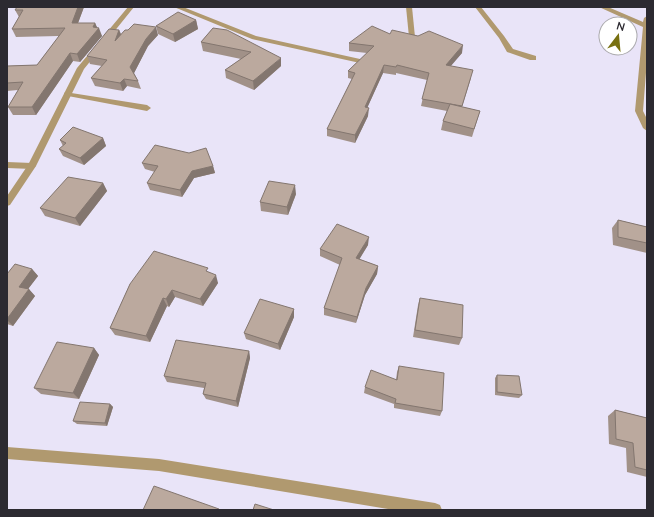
<svg xmlns="http://www.w3.org/2000/svg" width="654" height="517" viewBox="0 0 654 517" font-family="'Nunito Sans',sans-serif">
<rect width="100%" height="100%" fill="#e9e4f8"/>
<g fill="none" stroke-linecap="round" stroke-linejoin="round">
<!-- service -->
<g fill="#b0996f" fill-rule="evenodd">
<polygon points="174,7 183,7 256,36 360,59 364,61 360,63 252,39"/>
<polygon points="475,7 481,7 504,36 513,49 536,56 536,60 530,60 507,52 499,38"/>
<polygon points="65,92 147,105 151,108 147,111 68,96 64,94"/>
<polygon points="7,162 32,163 36,166 32,169 7,168"/>
</g>
<!-- minor -->
<g fill="#b0996f" fill-rule="evenodd">
<polygon points="128,7 134,7 84,69 36,166 10,205 7,206 7,196 28,165 77,68"/>
<polygon points="406,7 412,7 415,37 412,39 409,37"/>
<polygon points="599,7 608,7 643,22 644,18 647,16 647,60 643,111 647,119 647,131 643,128 635,111 643,27"/>
<polygon points="7,447 159,459 435,503 440,505 442,510 394,510 159,471 7,459"/>
</g>
</g>
<!-- wall -->
<g fill="#a19188">
<polygon points="17,7 84,7 78,23 95,23 97,28 102,36 80,62 73,61 36,115 13,115 8,107 18,90 7,91 7,66 37,65 59,36 16,37 12,29 19,17 15,10"/>
<polygon points="196,20 198,29 175,42 158,34 156,26"/>
<polygon points="213,28 281,66 254,90 226,78 225,70 241,59 203,51 201,42"/>
<polygon points="119,30 121,34 158,35 148,46 134,73 138,81 141,89 127,86 123,91 95,86 91,78 102,66 90,64 87,56"/>
<polygon points="390,34 462,53 450,66 471,78 462,107 480,111 472,137 441,130 443,121 447,111 421,106 427,80 396,73 396,75 383,73 367,108 368,116 355,143 327,136 327,129 352,79 348,78 348,71 367,53 349,51 349,43"/>
<polygon points="103,138 106,146 84,165 63,156 59,149 63,146 60,140"/>
<polygon points="142,163 213,166 215,173 194,178 182,197 150,190 147,183 155,172 145,169"/>
<polygon points="103,183 107,191 80,226 45,216 40,208"/>
<polygon points="296,194 288,215 261,211 260,202"/>
<polygon points="618,220 647,227 647,253 613,245 612,228"/>
<polygon points="368,245 359,259 378,266 377,274 365,295 356,323 324,315 324,308 340,265 320,256 320,249"/>
<polygon points="32,269 38,276 28,289 35,296 13,326 7,324 7,274"/>
<polygon points="209,272 218,283 203,306 175,297 169,307 167,306 150,342 115,335 110,328 130,284"/>
<polygon points="420,298 462,338 459,345 413,337 418,305"/>
<polygon points="294,309 294,317 280,350 246,339 244,333"/>
<polygon points="94,348 99,355 79,399 41,394 34,388"/>
<polygon points="249,351 250,358 238,407 206,399 203,394 204,388 167,382 164,376"/>
<polygon points="399,366 442,411 440,416 394,408 394,404 364,393 365,387 396,380 397,372"/>
<polygon points="497,375 522,395 519,398 495,395 495,378"/>
<polygon points="110,404 113,407 107,426 77,424 73,421"/>
<polygon points="615,410 647,418 647,477 627,472 626,448 609,444 608,416"/>
</g>
<!-- shaded-wall -->
<g fill="#83766f">
<polygon points="78,7 84,7 75,31 72,23"/>
<polygon points="196,20 198,29 175,42 173,34"/>
<polygon points="95,23 98,29 99,28 102,36 80,62 77,54 93,27"/>
<polygon points="156,27 158,35 148,46 133,75 130,67 146,39"/>
<polygon points="119,30 122,37 115,41"/>
<polygon points="463,45 462,53 445,73 446,65"/>
<polygon points="70,53 73,61 36,115 32,107"/>
<polygon points="281,58 281,66 254,90 253,81"/>
<polygon points="384,65 383,73 364,115 365,107"/>
<polygon points="124,79 127,86 123,91 120,83"/>
<polygon points="369,108 368,116 355,143 355,135"/>
<polygon points="103,138 106,146 84,165 80,158"/>
<polygon points="213,166 215,173 194,178 182,197 180,190 192,171"/>
<polygon points="103,183 107,191 80,226 75,218"/>
<polygon points="295,185 296,194 288,215 287,207"/>
<polygon points="369,237 368,245 356,265 356,258"/>
<polygon points="378,266 377,274 365,295 356,323 357,317 366,288"/>
<polygon points="32,269 38,276 25,293 19,287"/>
<polygon points="216,275 218,283 203,306 200,299"/>
<polygon points="29,289 35,296 13,326 7,320 7,319"/>
<polygon points="172,290 175,297 169,307 166,299"/>
<polygon points="163,298 167,306 150,342 146,336"/>
<polygon points="294,309 294,317 280,350 278,344"/>
<polygon points="94,348 99,355 79,399 73,393"/>
<polygon points="249,351 250,358 238,407 236,401"/>
<polygon points="110,404 113,407 107,426 105,423"/>
</g>
<!-- building -->
<g fill="#bba99e" stroke="#83766f">
<polygon points="17,7 78,7 72,23 95,23 93,27 99,28 77,54 70,53 32,107 8,107 23,82 7,83 7,66 37,65 65,28 12,29 23,10 15,10"/>
<polygon points="178,12 196,20 173,34 156,26"/>
<polygon points="134,24 156,27 146,39 130,67 138,81 124,79 120,83 91,78 107,60 87,56 109,29 119,30 115,41 125,30 128,30"/>
<polygon points="372,26 390,34 392,30 418,36 429,31 463,45 446,65 473,70 462,106 422,99 429,73 397,65 396,67 384,65 365,107 369,108 355,135 327,129 355,73 348,71 374,46 349,43"/>
<polygon points="213,28 227,30 281,58 253,81 225,70 251,52 201,42"/>
<polygon points="450,104 480,111 474,129 443,121"/>
<polygon points="73,127 103,138 80,158 59,149 66,143 60,140"/>
<polygon points="155,145 189,153 206,148 213,166 192,171 180,190 147,183 158,166 142,163"/>
<polygon points="68,177 103,183 75,218 40,208"/>
<polygon points="269,181 295,185 287,207 260,202"/>
<polygon points="618,220 647,227 647,243 618,237"/>
<polygon points="337,224 369,237 356,258 378,266 366,288 357,317 324,308 342,258 320,249"/>
<polygon points="154,251 208,268 206,271 216,275 200,299 172,290 166,299 163,298 146,336 110,328 130,284"/>
<polygon points="15,264 32,269 19,287 29,289 7,319 7,274"/>
<polygon points="420,298 463,305 462,338 415,330"/>
<polygon points="260,299 294,309 278,344 244,333"/>
<polygon points="176,340 249,351 236,401 203,394 206,383 164,376"/>
<polygon points="57,342 94,348 73,393 34,388"/>
<polygon points="399,366 444,373 442,411 395,403 396,399 365,387 371,370 397,380"/>
<polygon points="497,375 519,376 522,395 497,392"/>
<polygon points="80,402 110,404 105,423 73,421"/>
<polygon points="615,410 647,418 647,470 635,467 633,443 616,439"/>
<polygon points="154,486 219,509 219,510 143,510"/>
<polygon points="255,504 274,510 253,510"/>
</g>
<!-- border -->
<rect width="654" height="517" fill="none" stroke="#2c2a31" stroke-width="16"/>
<!-- north arrow -->
<g transform="translate(618 36) rotate(16)"><circle r="19" fill="#ffffff" stroke="#abaaad"/>
<path d="M0-3L7 15L0 10L-7 15Z" fill="#787011"/>
<text y="-6" font-size="11" font-weight="bold" text-anchor="middle" fill="#2c2a31">N</text>
</g>
</svg>
